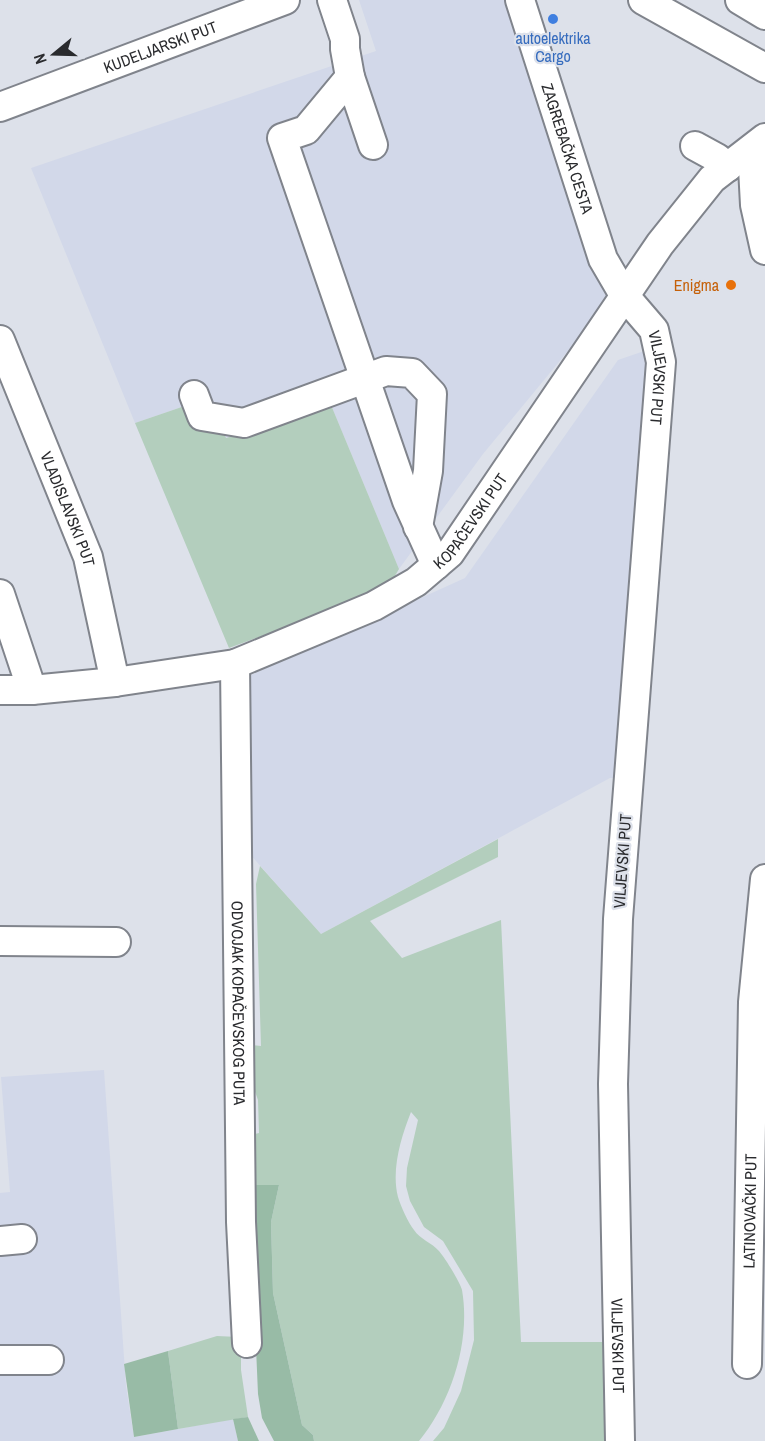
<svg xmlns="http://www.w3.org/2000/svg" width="765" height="1441" viewBox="0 0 765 1441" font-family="'Archivo Narrow',sans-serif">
<rect width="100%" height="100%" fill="#dde1ea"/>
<!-- built -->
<g fill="#d2d8e9">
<polygon points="359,0 506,0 592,255 608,296 605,306 483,454 399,569 331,405 225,438 208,398 135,423 31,168 376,51"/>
<polygon points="653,348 630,778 610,778 321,934 247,851 242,679 465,578 618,360"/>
<polygon points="104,1070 126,1386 134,1437 233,1419 238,1441 0,1441 0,1193 10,1192 1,1077"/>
</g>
<!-- green -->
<g fill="#b3cebd">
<polygon points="208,398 226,438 331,405 399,569 393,579 352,603 229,648 135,423"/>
<path d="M498,839V857L370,921L402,958L501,920L521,1342H605L609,1441H433L444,1428L461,1391L474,1340L473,1291L443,1241L424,1227L410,1201L406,1186L407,1168L418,1120L411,1112C401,1137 391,1170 398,1197C401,1207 408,1222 414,1230C420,1239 432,1243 439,1251C445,1258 460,1282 462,1290C471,1342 451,1402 419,1441H314L313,1435L302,1425L273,1293L271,1222L279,1185H249L251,1135L259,1133L258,1100L252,1083L250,1045L261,1046L256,884L260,866L321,934Z"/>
<polygon points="217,1336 238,1337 241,1346 241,1370 248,1417 178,1429 168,1351"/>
</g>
<!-- forest -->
<g fill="#98bba6">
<polygon points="249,1185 279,1185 271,1222 273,1293 302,1425 313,1435 314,1441 274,1441 262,1418 258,1394"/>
<polygon points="168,1351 178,1429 134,1437 124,1364"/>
<polygon points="248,1417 259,1441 238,1441 233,1419"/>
</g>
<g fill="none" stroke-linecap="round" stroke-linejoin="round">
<!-- minor casing -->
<g stroke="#80848c" stroke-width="32">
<g id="minor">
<polyline points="332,0 345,39 345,49 350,77"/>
<path id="s1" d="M520,0L603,259L624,295L654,330L661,362L618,919L613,1084L620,1441"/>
<polyline points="643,0 765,68"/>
<polyline points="740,0 765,15"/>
<path id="s2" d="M0,107L285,0"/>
<polyline points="373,145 350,77 306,130 282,138 407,501 436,565"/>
<polyline points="695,146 717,158 728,167"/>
<polyline points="752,149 755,205 765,250"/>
<path id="s3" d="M0,340L88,557L115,682"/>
<polyline points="194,395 202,416 244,423 386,371 412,373 432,394 428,471 418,527"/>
<polyline points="0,594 32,690"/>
<path id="s4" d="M235,664L241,1222L247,1343"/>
<path id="s5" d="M0,690H32L115,682L235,664L374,606L416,582L450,553L660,244L712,179L765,138"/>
<polyline points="0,941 116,942"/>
<polyline points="0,1241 22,1239"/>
<polyline points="0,1360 49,1360"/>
<path id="s6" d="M747,1364L753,1002L765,879"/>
</g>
</g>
<!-- minor -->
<use href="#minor" stroke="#fff" stroke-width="28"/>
</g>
<!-- markers -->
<circle fill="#3f7fe0" stroke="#dde1ea" stroke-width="2" cx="553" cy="19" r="6"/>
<circle fill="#e8710a" stroke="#dde1ea" stroke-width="2" cx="731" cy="285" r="6"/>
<g text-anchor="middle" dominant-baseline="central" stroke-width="4.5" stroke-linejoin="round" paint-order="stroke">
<!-- shop labels -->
<g font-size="16" fill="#366cbe" stroke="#dde1ea">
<text x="553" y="38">autoelektrika<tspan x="553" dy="18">Cargo</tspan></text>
</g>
<!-- street labels -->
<g font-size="16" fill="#2a2b2e" stroke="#dde1ea">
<text stroke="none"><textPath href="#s2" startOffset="171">KUDELJARSKI PUT</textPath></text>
<text stroke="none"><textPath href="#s1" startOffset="156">ZAGREBAČKA CESTA</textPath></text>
<text stroke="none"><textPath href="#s1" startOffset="408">VILJEVSKI PUT</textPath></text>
<text stroke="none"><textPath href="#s3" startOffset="182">VLADISLAVSKI PUT</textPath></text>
<text stroke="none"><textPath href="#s5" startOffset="518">KOPAČEVSKI PUT</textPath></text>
<text transform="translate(622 861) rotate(-86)">VILJEVSKI PUT</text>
<text stroke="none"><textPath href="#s4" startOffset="339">ODVOJAK KOPAČEVSKOG PUTA</textPath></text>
<text stroke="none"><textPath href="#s6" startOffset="153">LATINOVAČKI PUT</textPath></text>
<text stroke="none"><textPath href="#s1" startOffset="1378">VILJEVSKI PUT</textPath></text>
</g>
<!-- food labels -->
<g font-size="16" fill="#c56008" stroke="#dde1ea" text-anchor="end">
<text x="719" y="285">Enigma</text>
</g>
</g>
<!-- north arrow -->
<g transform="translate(54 54) rotate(251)" stroke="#dde1ea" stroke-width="4.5" paint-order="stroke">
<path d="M0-4.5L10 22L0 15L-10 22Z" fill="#2a2b2e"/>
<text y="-9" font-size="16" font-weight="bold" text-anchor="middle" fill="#2a2b2e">N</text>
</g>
</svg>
